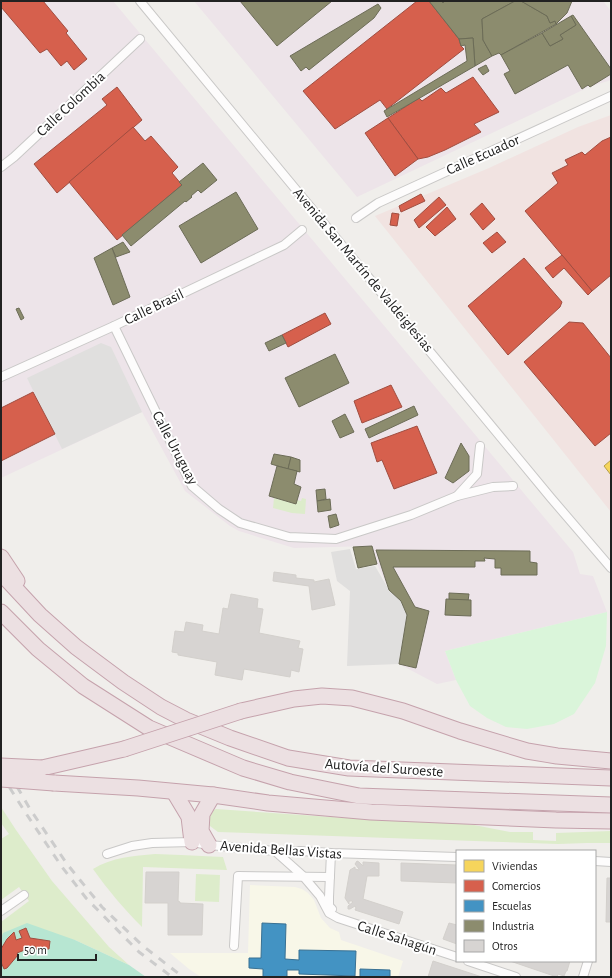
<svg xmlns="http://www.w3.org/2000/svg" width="612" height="978" viewBox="0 0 612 978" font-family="'Alegreya Sans',sans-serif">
<rect width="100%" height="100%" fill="#f0eeeb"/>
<!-- commercial -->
<polygon fill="#f1e3e1" points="611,115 611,512 375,216 489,168 578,127"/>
<!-- industrial -->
<g fill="#ede4e9">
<polygon points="1,1 113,1 573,552 580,574 593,576 607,612 445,651 456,680 437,684 399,664 389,590 377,564 372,546 294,548 239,531 230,526 185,491 142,412 1,478"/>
<polygon points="194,1 603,1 611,11 611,80 589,87 357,197"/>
</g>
<!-- education -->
<polygon fill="#f8f7e8" points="250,885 295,887 302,889 308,893 314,900 321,918 330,928 339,932 341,940 403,961 398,977 201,977 189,969 170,953 248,953"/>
<!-- grass -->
<g fill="#ddeccb">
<polygon points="274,498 296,504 297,500 301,501 302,498 306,499 305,514 292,513 273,508"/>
<polygon points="1,807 16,830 52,881 109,947 129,965 75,940 4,933 1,938 1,922 29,901 19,887 1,900 1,839 9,834 1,823"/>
<polygon points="216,809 346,818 431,820 464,824 474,825 510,832 533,832 533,840 556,841 556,833 611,831 611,843 587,843 558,844 218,832 206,823 209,812"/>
<path d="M155,854L181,855L223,857L227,870L143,867L142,927C124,909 108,890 93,869C112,857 134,856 155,854Z"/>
<polygon points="196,874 220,875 219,902 195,901"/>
</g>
<!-- park -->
<polygon fill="#daf5da" points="607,612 606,646 595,683 574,714 554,724 527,729 506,727 487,718 470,706 456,680 445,651"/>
<!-- pitch -->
<polygon fill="#b7e6d2" points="27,923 75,940 129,965 146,977 1,977 1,938 3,933"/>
<!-- parking -->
<g fill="#e0dfde">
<polygon points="101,343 111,347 142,412 62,449 27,378"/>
<polygon points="350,549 356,569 375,566 389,590 401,601 407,615 399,664 347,666 350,591 337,581 331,552"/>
</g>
<!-- homes -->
<polygon fill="#f6d55c" stroke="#b69f4b" points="611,460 611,475 604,466"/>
<!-- shops -->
<g fill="#d6604d" stroke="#a04d40">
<polygon points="1,1 43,1 68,31 66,33 87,59 74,70 67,61 61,66 47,49 40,53 1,7"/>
<polygon points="417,1 429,1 459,39 461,46 464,49 387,109 380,100 335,129 303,91"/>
<polygon points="473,77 499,112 474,124 481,132 445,150 428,157 418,159 388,118 419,98 422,101 441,88 446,93"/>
<polygon points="117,87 142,120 57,193 34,164 107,105 102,99"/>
<polygon points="388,118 418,159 395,176 365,133"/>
<polygon points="133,127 145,141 151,136 178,167 172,173 182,185 117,240 69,182"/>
<polygon points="611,137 611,275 592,291 525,211 558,183 552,173 568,165 565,160 582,152 585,155 602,141"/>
<polygon points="421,194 425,201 401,212 399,206"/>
<polygon points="439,197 446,205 419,228 414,220"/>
<polygon points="482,203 495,219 483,230 470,214"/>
<polygon points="447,207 456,219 435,236 426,227"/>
<polygon points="392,213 399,214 397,226 390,225"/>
<polygon points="497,232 506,242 492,253 483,243"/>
<polygon points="562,255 592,291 588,295 564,268 553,278 545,268"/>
<polygon points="524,258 562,302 560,307 508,355 468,306"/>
<polygon points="325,313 331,324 288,347 282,335"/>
<polygon points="569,322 583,323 611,358 611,433 595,446 524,362"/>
<polygon points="391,385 402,407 362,423 354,401"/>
<polygon points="33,392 55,434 1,461 1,408"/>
<polygon points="417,426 437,473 394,489 382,460 377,462 371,443"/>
<polygon points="26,928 30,938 50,941 49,949 36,949 35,946 17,953 18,955 7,968 4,969 1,962 1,949 7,939 14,932 16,940 22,938 19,931"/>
</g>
<!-- schools -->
<g fill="#4393c3" stroke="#397193">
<polygon points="262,923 286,924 285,959 299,960 299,950 356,951 355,976 299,974 299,970 287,970 287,977 263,977 263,969 249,968 249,958 261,958"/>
<polygon points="360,969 390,970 390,977 360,977"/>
</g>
<!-- industry -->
<g fill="#8c8c6e" stroke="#6c6c57">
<polygon points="240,1 332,1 277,46"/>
<polygon points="429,1 441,1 443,3 445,1 515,1 482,19 483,40 492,56 475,66 473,38 459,39"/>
<polygon points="515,1 521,1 547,16 550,23 555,21 556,24 501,55 499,53 492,56 483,40 482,19"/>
<polygon points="521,1 572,1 567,13 556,24 555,21 550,23 547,16"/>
<polygon points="378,4 381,8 374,18 309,70 306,67 301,71 290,56"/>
<polygon points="573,15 611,69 611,74 590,87 588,85 582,89 568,65 515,94 504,74 510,71 501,55 542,33 550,46 563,39 560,35 576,25 571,16"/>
<polygon points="571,16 576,25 560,35 563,39 550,46 542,33"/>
<polygon points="473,38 475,66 387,117 384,111 467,61 465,45 461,46 459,39"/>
<polygon points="486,65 489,71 483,75 478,69"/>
<polygon points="203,163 217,180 201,193 198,190 191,196 192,197 186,202 185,201 131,246 122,235 182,185 179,182"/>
<polygon points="236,192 258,229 201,263 179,226"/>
<polygon points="123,242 130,252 116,257 112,248"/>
<polygon points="112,248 130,297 113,305 94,258"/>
<polygon points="19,308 24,318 21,320 16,309"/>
<polygon points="282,335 286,343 269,351 265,343"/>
<polygon points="335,354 349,383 299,407 285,378"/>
<polygon points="414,406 418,415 369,438 365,429"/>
<polygon points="345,414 354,432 340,438 332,421"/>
<polygon points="461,443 469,456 469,471 453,483 445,478"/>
<polygon points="274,454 291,457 288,469 271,464"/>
<polygon points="291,457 300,460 300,472 288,469"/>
<polygon points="277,466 297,471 294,484 301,487 296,504 269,496"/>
<polygon points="325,489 326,499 317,501 316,490"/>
<polygon points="330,499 331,510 318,512 317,501"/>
<polygon points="336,514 339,525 330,528 328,516"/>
<polygon points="372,546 377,564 358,568 353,547"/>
<polygon points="376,550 530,551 530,562 537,563 537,575 501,575 501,568 495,568 495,559 484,558 485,561 475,561 475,567 393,567 415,607 429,611 416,668 399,664 407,615 401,601 389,590"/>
<polygon points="449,593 469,594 468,601 449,600"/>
<polygon points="446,599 471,600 471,616 445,615"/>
</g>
<!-- building -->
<g fill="#d7d4d2" stroke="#d3d0cc">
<polygon points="274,572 296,575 296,578 314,580 314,582 329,579 335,605 312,610 309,586 273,581"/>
<polygon points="231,594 258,599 257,608 263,609 259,633 300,641 298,648 303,649 299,672 291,670 290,677 244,669 242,680 215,675 217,662 178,655 178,653 172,652 175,631 184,632 186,622 203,625 202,631 219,634 223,608 228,609"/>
<polygon points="357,861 359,862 363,866 363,862 379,863 379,876 367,876 363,899 403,912 399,924 355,910 356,908 355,906 350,909 348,909 348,906 353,902 352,901 349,901 349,904 345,898 350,870 355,867 355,869 359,870 359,869 355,864"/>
<polygon points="401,863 457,865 457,883 401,881"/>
<polygon points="146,872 179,872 178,901 180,902 180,903 203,904 202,935 168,935 168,903 145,903"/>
<polygon points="607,878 611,878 611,922 606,922"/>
<polygon points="449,923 457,925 457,944 443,939"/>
<polygon points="433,961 482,977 428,977"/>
<polygon points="510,961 570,961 567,971 566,971 564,976 558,974 557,977"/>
</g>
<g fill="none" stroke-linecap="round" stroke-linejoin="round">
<!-- street casing -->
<g stroke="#c9c8c7" stroke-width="10">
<g id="street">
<polyline points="140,1 551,498 611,568"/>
<polyline points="1,167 14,157 140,39"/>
<polyline points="356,218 378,203 611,96"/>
<polyline points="114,326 192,486 219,509 240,523 289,537 336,539 411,515 457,496"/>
<polyline points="1,377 114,326 284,245 302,230"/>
<polyline points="480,446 477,474 457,496 493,487 513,486"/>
<polyline points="275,851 303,876 320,896 329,913 338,918 457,957"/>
<polyline points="331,853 329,897 329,906 332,909"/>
<polyline points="107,854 132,846 152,843 192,842 209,845 275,851 301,851 331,853 457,857"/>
<polyline points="595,861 611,862"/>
<polyline points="1,911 24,895"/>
<polyline points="234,946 238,876 330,877"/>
<polyline points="468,961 516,977"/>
<polyline points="583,977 588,961"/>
</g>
</g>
<!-- highway casing -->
<g stroke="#c5a2ac" stroke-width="17">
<g id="highway">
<polyline points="1,557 17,581"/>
<polyline points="1,573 40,615 76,647 123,682 161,707 186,720 230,738 288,758 349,768 611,778"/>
<polyline points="1,612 38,649 83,686 149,728 243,768 290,782 359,796 611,805"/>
<polyline points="241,711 294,699 322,696 352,698 403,711 460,731 527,751 557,756 611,761"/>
<polyline points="42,768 124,749"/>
<polyline points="54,783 138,788 213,795 268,803 371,812 556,820 611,821"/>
<polyline points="174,792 189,817 192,842"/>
<polyline points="209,845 201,831 202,814 213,795"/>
</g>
</g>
<!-- street -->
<use href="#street" stroke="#fdfcfc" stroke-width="8"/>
<!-- highway -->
<use href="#highway" stroke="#ece0e2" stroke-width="15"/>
<!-- rail -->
<g stroke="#ccc" stroke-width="3" stroke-dasharray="8 8" stroke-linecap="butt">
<polyline points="1,759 30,809 67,864 102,907 143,946 183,977"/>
<polyline points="1,774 25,812 62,867 86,898 139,952 172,977"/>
</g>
<!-- highway-bridge casing -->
<g stroke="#c5a2ac" stroke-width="17" stroke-linecap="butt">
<g id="highway-bridge">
<polyline points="124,749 241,711"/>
<polyline points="1,766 42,768"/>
<polyline points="1,779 54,783"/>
</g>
</g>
<!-- highway-bridge -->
<use href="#highway-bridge" stroke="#ece0e2" stroke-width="15"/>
</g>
<g text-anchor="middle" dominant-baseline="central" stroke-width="4" stroke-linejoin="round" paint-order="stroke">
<!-- street labels -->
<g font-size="15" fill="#222" stroke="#fff">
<text transform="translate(71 104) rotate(-43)">Calle Colombia</text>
<text transform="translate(483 155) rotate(-24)">Calle Ecuador</text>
<text transform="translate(363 270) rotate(50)">Avenida San Martín de Valdeiglesias</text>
<text transform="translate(154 307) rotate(-26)">Calle Brasil</text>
<text transform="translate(175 448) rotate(62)">Calle Uruguay</text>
<text transform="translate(384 768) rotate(4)">Autovía del Suroeste</text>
<text transform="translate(281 850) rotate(4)">Avenida Bellas Vistas</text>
<text transform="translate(397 938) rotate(18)">Calle Sahagún</text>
</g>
</g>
<!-- border -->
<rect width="612" height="978" fill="none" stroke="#222222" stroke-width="4"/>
<!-- legend -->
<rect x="456" y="850" width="140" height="112" fill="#ffffff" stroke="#a7a7a7"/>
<rect x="464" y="860" width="20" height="12" fill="#f6d55c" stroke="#a7a7a7"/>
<text x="492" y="870" font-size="12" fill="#222222">Viviendas</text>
<rect x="464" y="880" width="20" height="12" fill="#d6604d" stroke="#a7a7a7"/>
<text x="492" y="890" font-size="12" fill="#222222">Comercios</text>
<rect x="464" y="900" width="20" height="12" fill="#4393c3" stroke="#a7a7a7"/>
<text x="492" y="910" font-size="12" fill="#222222">Escuelas</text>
<rect x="464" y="920" width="20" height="12" fill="#8c8c6e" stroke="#a7a7a7"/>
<text x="492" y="930" font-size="12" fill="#222222">Industria</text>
<rect x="464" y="940" width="20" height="12" fill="#d7d4d2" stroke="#a7a7a7"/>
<text x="492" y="950" font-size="12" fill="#222222">Otros</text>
<!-- scale -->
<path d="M18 954v6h78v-6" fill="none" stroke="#222222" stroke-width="2"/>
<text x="24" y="954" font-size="12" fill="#222222" stroke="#ffffff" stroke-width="3" paint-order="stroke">50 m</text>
</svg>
